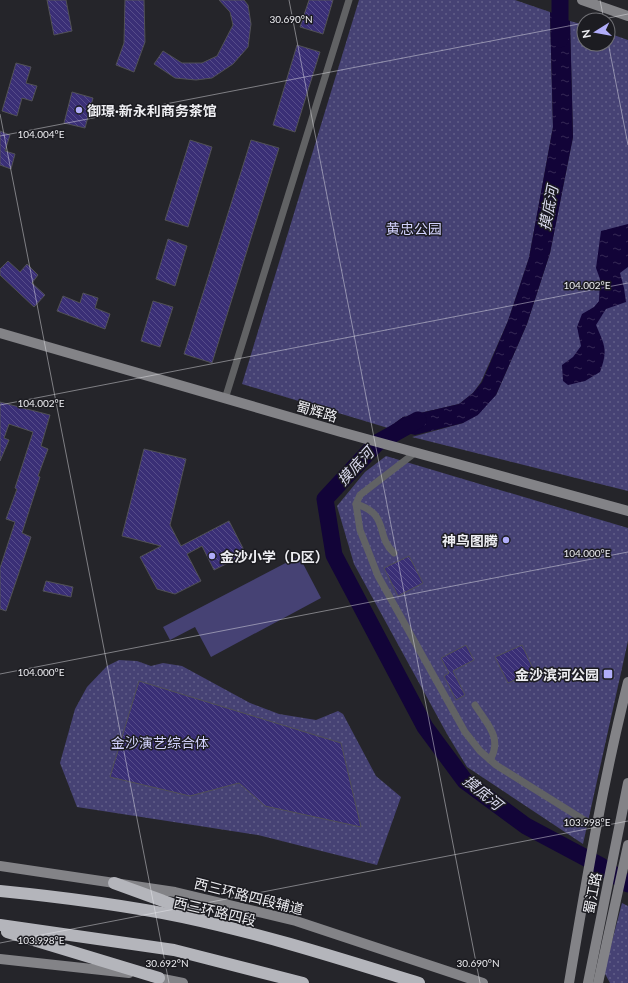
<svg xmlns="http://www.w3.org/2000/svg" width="628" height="983" viewBox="0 0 628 983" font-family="Lato,'Noto Sans SC',sans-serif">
<defs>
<pattern id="park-dots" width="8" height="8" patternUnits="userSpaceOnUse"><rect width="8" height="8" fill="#464274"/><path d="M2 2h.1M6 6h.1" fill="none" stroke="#615e88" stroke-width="1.8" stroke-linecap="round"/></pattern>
<pattern id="water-ripples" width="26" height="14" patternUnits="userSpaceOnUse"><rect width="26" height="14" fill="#120438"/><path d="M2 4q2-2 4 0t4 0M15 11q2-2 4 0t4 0" fill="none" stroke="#352955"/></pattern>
<pattern id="building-back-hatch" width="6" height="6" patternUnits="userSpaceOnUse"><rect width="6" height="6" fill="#3a2f76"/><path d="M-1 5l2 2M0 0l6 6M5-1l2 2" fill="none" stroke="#574d8a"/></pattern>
</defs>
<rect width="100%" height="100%" fill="#25252a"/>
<!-- park -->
<g fill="url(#park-dots)">
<polygon points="359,0 515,0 550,12 553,127 529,258 508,321 481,382 473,393 459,404 403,417 388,428 242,384"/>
<polygon points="570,21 584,25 584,44 608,44 608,33 628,40 628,491 412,437 463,423 496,395 527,324 550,253 573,137"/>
<polygon points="386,456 628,528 628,641 583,844 467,767 447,734 354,564 337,506 365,472"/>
<polygon points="119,660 137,661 151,666 163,663 182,666 250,703 279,714 316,720 338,711 343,714 376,776 401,797 377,865 258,835 77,807 60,763 75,709 87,687 107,666"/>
<polygon points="622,903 628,906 628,983 610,983 604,972"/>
</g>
<!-- pitch -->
<polygon fill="#464274" points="299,556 321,598 211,657 195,627 170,640 163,627"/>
<!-- water -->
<g fill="url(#water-ripples)">
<polygon points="550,12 570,21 573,137 550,253 527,324 496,395 478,415 463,423 415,435 388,428 403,417 459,404 473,393 482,382 508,321 529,258 553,127"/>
<path d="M628,224V267L620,273L624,288L626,302L606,309L596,325C605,346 608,350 600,372L585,381L568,385L563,381L562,365L573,357L581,346L577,327L582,314L594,307L599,301L600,279L596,268L601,231Z"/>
</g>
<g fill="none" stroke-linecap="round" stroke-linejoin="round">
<!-- river -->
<g stroke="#120438" stroke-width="17">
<polyline points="560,0 560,39"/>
<polyline points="418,420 377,443 325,499 334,555 425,727 465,781 526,826 601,866 628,884"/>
</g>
</g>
<!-- building -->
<g fill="url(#building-back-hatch)" stroke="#515156">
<polygon points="47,0 66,0 72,31 54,35"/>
<polygon points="125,0 144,0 145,42 134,72 116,65 124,43"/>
<polygon points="219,0 244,0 248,5 251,24 248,47 233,64 212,78 196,80 175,78 154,64 163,51 182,63 202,63 217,56 233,25 230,12"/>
<polygon points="309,0 333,0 323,34 300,27"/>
<polygon points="297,45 320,52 295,132 273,125"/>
<polygon points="16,63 31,67 26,83 37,86 32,101 22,98 17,116 2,111"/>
<polygon points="72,92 93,98 85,128 64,123"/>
<polygon points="0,131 10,135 5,151 15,154 11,169 0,165"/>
<polygon points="190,140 212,147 188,227 165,220"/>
<polygon points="251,140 279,148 212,363 184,354"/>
<polygon points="168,239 187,246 175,286 156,279"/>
<polygon points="8,261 20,272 27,264 38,275 32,283 45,295 34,307 0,275 0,269"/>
<polygon points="83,293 98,298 95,308 110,314 105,329 57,311 63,296 80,303"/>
<polygon points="153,301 173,307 160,347 141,341"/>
<polygon points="0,402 50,415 41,446 48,449 38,476 40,477 22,533 31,537 6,611 0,609 0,568 15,522 6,519 17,489 15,488 33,432 9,424 4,438 9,440 0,461"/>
<polygon points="144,449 186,459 170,525 181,546 229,521 246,554 214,570 202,546 187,554 201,581 175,594 157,589 140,557 161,546 122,536"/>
<polygon points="409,556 423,583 398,596 384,568"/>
<polygon points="46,581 73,587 71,597 43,591"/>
<polygon points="466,645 474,660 453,671 465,695 456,700 444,676 449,673 441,658"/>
<polygon points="522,645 534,671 508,683 495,657"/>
<polygon points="139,681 341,743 361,827 265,806 239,783 190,796 110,777"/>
</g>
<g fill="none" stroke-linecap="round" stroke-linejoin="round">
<!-- street -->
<g stroke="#616264" stroke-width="7">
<polyline points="225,399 349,0"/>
<polyline points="416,452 360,495 356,504 360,530 378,576 465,732 480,751 496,765 584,820 597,826"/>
<path d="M356,504C390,514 375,536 394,553"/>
<path d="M475,705C487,724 503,738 490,760"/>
</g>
<!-- secondary -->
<g stroke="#838387" stroke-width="10">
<polyline points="582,0 628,16"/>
<polyline points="0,333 341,432 628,511"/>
<polyline points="0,866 175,892 296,921 483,983"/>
<polyline points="0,959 129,973"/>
<polyline points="153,977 183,983"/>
<path d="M569,983C586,882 603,781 628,682"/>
<polyline points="588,983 628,783"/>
<polyline points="598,983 628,845"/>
</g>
<!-- highway -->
<g stroke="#b4b5bb" stroke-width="12">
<polyline points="114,883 199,914"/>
<path d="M0,891C61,897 123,905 183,917C263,934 341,959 419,983"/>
<polyline points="0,925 174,950 303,983"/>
<polyline points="7,932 159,978"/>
</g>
</g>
<!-- ticks -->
<path fill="none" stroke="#eeeef2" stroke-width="1" stroke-opacity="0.45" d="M289,0L480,983M600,0L604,20M599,20L628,14M608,42L628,145M0,114L169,983M0,136L584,23M0,405L628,283M0,674L628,552M0,943L628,821"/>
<!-- markers -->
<g fill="#b1adfa" stroke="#1c1c21" stroke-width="1.5">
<circle cx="79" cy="110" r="4"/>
<circle cx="506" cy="540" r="4"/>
<circle cx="212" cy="556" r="4"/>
<rect x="603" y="669" width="10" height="10" rx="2"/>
</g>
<g text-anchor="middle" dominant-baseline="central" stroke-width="3" stroke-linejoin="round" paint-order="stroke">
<!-- poi labels -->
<g font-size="14" font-weight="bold" fill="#eeeef2" stroke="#1c1c21" text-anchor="start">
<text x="87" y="110">御璟·新永利商务茶馆</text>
<text x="498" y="540" text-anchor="end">神鸟图腾</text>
<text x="220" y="556">金沙小学（D区）</text>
<text x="599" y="674" text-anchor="end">金沙滨河公园</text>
</g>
<!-- park labels -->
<g font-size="14" fill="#d3d2fd" stroke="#1c1c21">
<text x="414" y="228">黄忠公园</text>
<text x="160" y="742">金沙演艺综合体</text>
</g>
<!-- street labels -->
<g font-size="14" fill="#eeeef2" stroke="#1c1c21">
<text transform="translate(317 411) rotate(16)">蜀辉路</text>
<text transform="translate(592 893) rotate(-79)">蜀江路</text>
<text transform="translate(249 896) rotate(14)">西三环路四段辅道</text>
<text transform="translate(215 911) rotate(13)">西三环路四段</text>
</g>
<!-- water labels -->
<g font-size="15" font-style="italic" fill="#dadaef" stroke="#1c1c21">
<text transform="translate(548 208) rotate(-79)">摸底河</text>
<text transform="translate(355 466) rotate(-47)">摸底河</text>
<text transform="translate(483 792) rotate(39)">摸底河</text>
</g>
</g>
<g font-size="10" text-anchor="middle" fill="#eeeef2" stroke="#1c1c21" stroke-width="3" stroke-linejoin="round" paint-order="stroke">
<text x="291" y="23">30.690°N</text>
<text x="41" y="138">104.004°E</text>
<text x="587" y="289">104.002°E</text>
<text x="41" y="407">104.002°E</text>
<text x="587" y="557">104.000°E</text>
<text x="41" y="676">104.000°E</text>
<text x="587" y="826">103.998°E</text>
<text x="41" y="944">103.998°E</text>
<text x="167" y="967">30.692°N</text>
<text x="478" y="967">30.690°N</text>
</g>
<!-- north arrow -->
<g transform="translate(596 32) rotate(259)"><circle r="19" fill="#1c1c21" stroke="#707075"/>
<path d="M0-3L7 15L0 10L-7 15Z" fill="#b1adfa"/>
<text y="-6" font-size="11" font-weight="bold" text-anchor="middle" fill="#eeeef2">N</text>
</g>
</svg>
